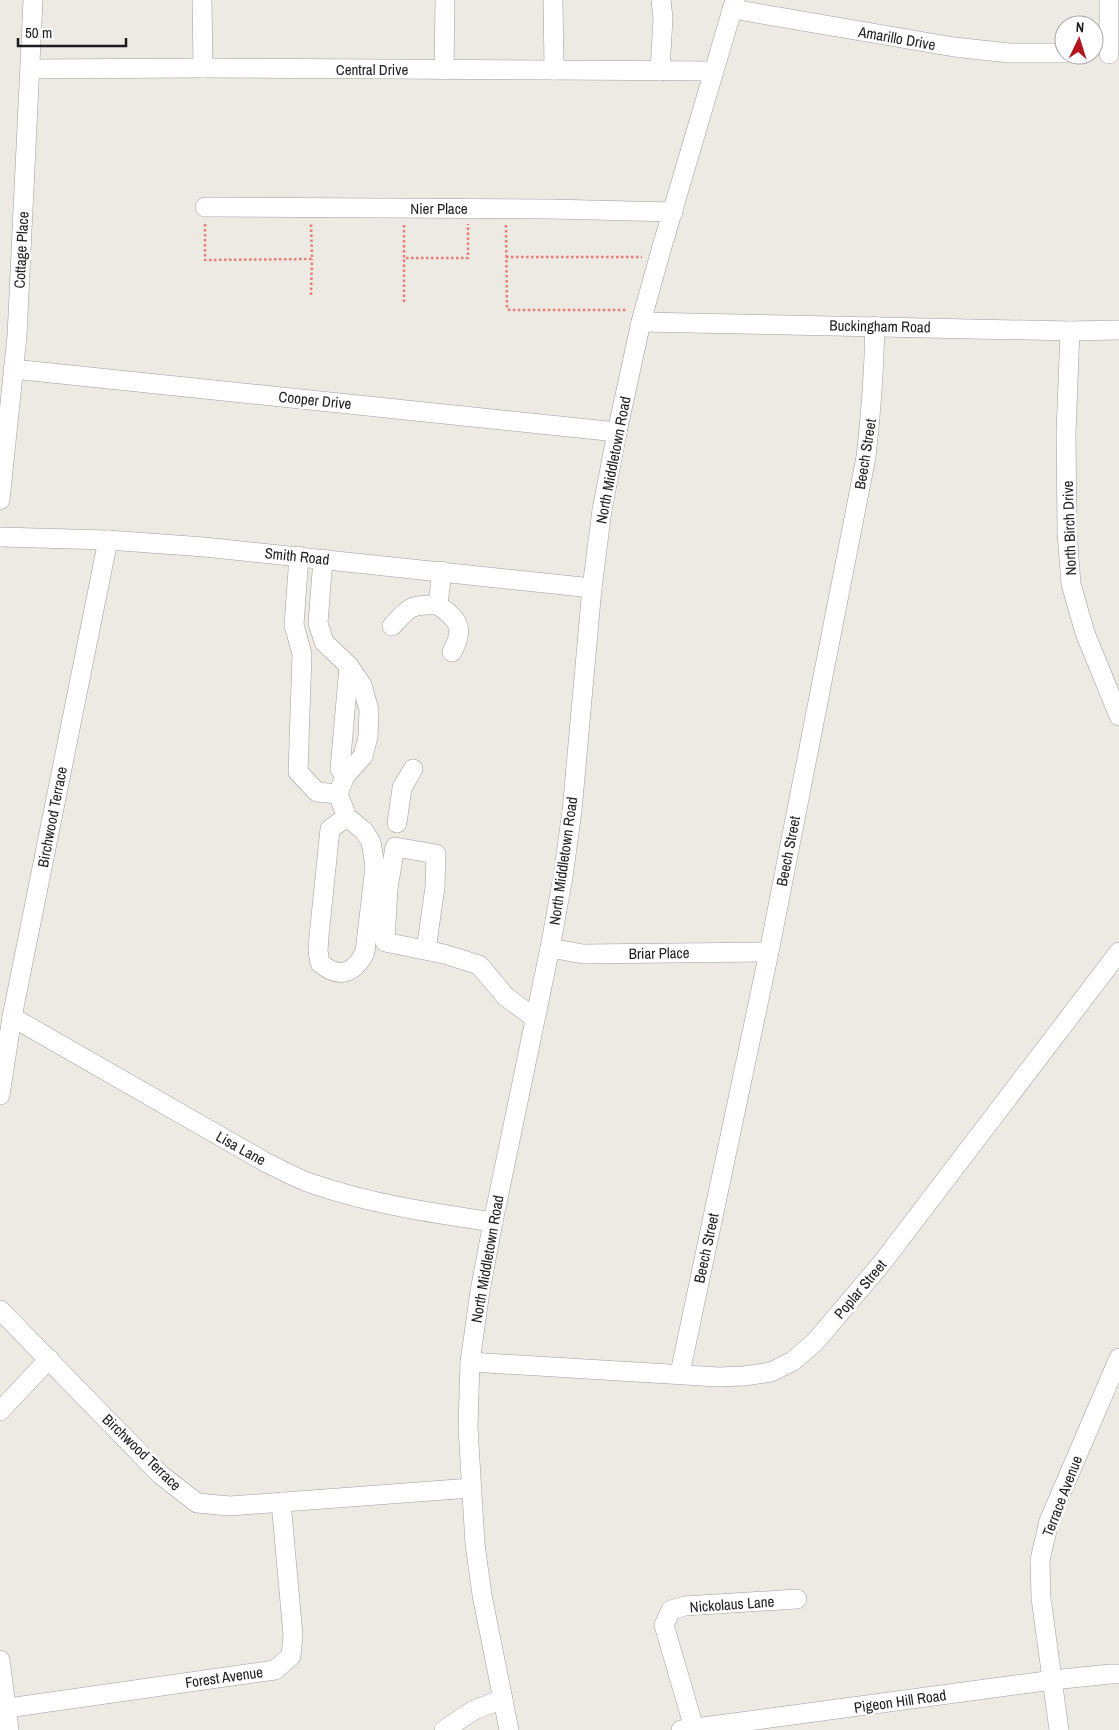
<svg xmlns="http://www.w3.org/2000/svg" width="1119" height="1730" viewBox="0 0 1119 1730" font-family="'Archivo Narrow',sans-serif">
<rect width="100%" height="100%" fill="#ede9e3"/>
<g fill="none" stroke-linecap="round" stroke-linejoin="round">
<!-- minor casing -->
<g stroke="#9e9e9e" stroke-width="20">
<g id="minor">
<polyline points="202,0 203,68"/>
<polyline points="553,0 554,70"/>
<polyline points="732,9 954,47 1009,53 1064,53"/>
<polyline points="1109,54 1109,0"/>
<polyline points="31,69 203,68 713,71"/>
<polyline points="444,70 445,0"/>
<polyline points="660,71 663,18 661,0"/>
<polyline points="205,207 550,209 673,212"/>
<polyline points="641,322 1070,331 1119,330"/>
<polyline points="1070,331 1066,433 1067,532 1071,584 1085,633 1119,716"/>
<polyline points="13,369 617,432"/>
<polyline points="0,500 17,336 33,0"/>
<polyline points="0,537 108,540 204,547 592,588"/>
<polyline points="299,556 294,625 302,654 298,772 317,792 338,794"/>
<polyline points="323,559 318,623 324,642 349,666 362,685 369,710 368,737 363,756 345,776 338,794 347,817 364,831 371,842 375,866 388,888"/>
<path d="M438,605C459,620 465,628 452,652"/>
<path d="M392,626C410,607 410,604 438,605L442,571"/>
<polyline points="345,776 340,769 349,666"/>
<path d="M347,817L330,829L319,936L318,951L320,963C339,979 354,974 365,952L375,866"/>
<polyline points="397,823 402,788 413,769"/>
<polyline points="550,948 583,954 769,952"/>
<polyline points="426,950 435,887 436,854 395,847 388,888 385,942 444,954 479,965 506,997 535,1018"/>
<path d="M12,1017L267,1163C282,1170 297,1179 313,1184C371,1204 432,1213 493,1222"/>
<polyline points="0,1095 12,1017 108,540"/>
<polyline points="0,1310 161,1475 197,1503 230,1506 471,1488"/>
<polyline points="470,1362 718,1377 744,1376 771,1372 793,1361 815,1342 882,1263 1119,952"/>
<path d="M680,1373L769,952L866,457C871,414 874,370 875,326"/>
<polyline points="0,1411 49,1359"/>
<polyline points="0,1660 9,1730"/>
<polyline points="0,1709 275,1670 291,1656 293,1635 281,1502"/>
<polyline points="694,1728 664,1625 671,1610 685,1606 797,1599"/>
<polyline points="444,1730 474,1710 503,1699"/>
<polyline points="509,1730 482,1595 475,1544 468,1427 470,1362 480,1291 493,1222 550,948 563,877 572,811 592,588 602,510 617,432 641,322 661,250 735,0"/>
<polyline points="681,1730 1053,1680 1110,1674 1119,1674"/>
<polyline points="1059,1730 1041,1598 1040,1560 1049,1521 1119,1358"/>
</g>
</g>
<!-- path -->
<g stroke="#ea7e77" stroke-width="2.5" stroke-dasharray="2.5 2.5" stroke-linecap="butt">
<polyline points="205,224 205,260 312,259 311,223"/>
<polyline points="404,225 404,258 468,258 468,224"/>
<polyline points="506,225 507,309 510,310 627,310"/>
<polyline points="506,257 642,257"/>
<polyline points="311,295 312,259"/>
<polyline points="404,302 404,258"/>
</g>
<!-- minor -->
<use href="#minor" stroke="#fff" stroke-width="19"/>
</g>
<g text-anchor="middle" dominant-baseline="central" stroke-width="5" stroke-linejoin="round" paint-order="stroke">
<!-- street labels -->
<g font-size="15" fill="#1d1d1d" stroke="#fff">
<text transform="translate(897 38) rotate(10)">Amarillo Drive</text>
<text x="372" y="69">Central Drive</text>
<text x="439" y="208">Nier Place</text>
<text transform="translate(21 250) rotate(-87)">Cottage Place</text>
<text transform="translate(880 326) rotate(1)">Buckingham Road</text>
<text transform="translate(315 400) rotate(6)">Cooper Drive</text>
<text transform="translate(865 454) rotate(-81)">Beech Street</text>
<text transform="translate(613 460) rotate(-79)">North Middletown Road</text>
<text transform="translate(1069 528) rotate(-92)">North Birch Drive</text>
<text transform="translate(297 556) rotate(6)">Smith Road</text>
<text transform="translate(52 817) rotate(-79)">Birchwood Terrace</text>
<text transform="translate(788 851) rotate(-79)">Beech Street</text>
<text transform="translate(563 861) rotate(-82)">North Middletown Road</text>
<text transform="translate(659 953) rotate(-1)">Briar Place</text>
<text transform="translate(241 1148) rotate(29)">Lisa Lane</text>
<text transform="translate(706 1248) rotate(-78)">Beech Street</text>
<text transform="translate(487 1259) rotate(-80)">North Middletown Road</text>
<text transform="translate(860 1289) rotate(-50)">Poplar Street</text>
<text transform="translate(142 1452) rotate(44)">Birchwood Terrace</text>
<text transform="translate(1062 1496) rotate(-69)">Terrace Avenue</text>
<text transform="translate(732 1604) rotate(-4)">Nickolaus Lane</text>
<text transform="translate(224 1677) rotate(-8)">Forest Avenue</text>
<text transform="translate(900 1701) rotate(-8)">Pigeon Hill Road</text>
</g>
</g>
<!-- north arrow -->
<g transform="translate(1079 40) rotate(4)"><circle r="24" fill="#ffffff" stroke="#a5a5a5"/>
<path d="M0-4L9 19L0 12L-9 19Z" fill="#b4151c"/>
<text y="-8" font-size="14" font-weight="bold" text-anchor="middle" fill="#1d1d1d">N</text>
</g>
<!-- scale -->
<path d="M18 38v8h108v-8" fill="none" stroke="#1d1d1d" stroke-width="2.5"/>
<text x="25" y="38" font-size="15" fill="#1d1d1d" stroke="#ffffff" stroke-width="4" paint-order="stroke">50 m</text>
</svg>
